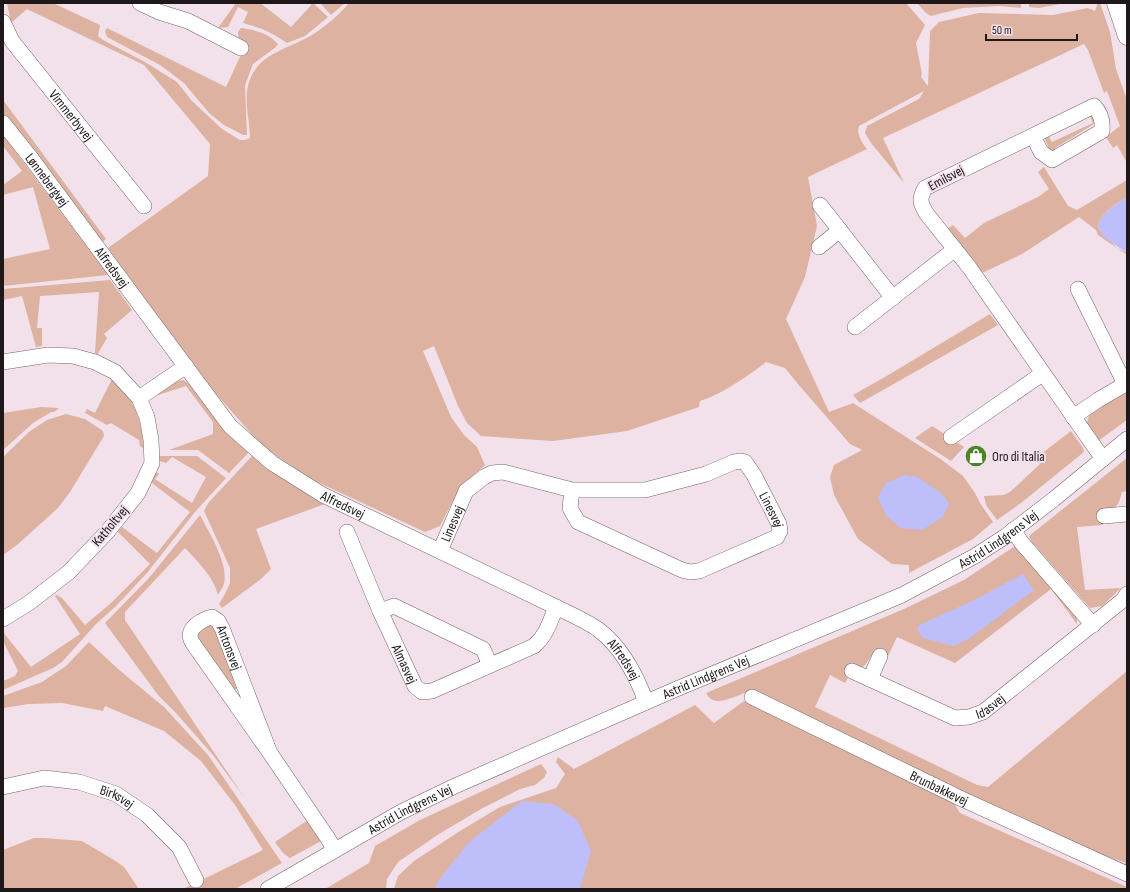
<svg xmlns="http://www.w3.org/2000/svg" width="1130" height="892" viewBox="0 0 1130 892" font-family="'Sofia Sans Condensed',sans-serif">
<rect width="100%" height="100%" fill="#f2e1ea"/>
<!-- green -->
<g fill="#ddb2a0">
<path d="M7,3H53L100,25L98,36L103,40L145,62L177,82L192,101L222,129L240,140H245L250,138C250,121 244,103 248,86C256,53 287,50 312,35C326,26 339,15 349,3H906L925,25L916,43L922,74L921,77L928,86L930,31L939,22L979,13L1053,15L1088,8L1095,11L1097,5V3H1100L1110,32L1116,69L1127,100V163L1117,145L1113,148L1106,137L1120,126L1107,91L1104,93L1088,50L1084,44L883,138L904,183L871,143L865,133L867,126L919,99L924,91L859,126C856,134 862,142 867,149L808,177L817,226L805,277L786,319L829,412L853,403L942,460L963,476L975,493L980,503L993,522L973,539L909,573V565L892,564L858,539L834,495L830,477L834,465L862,450L850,444L798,384L785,368L766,362C750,375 719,396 700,401L699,407L627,431L553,441L481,436L467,423L458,406L434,346L423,351L451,417L464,435L477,447L485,465L460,487L440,526L425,532L313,480L269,451L250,432L207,384L108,248L208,176L210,144L144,65L27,9L11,23Z"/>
<path d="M236,3H260L291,27L313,3L328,17L305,36L287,43C271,32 262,28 243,23L248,12L238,7L228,27L218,28Z"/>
<polygon points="320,3 345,3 331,15"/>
<polygon points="917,3 1021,3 1021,8 999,6 963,8 931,16 926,13"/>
<polygon points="1029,3 1065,3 1039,8 1029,7"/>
<path d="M107,28L226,87L245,46C240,42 238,39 238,32L241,28C255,30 268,33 278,44L276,47L253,64L245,85L247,135H243L224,125L209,113L184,83L160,65L107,37L105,31Z"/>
<polygon points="3,100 106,239 101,243 3,114"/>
<polygon points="1096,115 1095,128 1094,124 1055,148 1056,150 1053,151 1049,149 1045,139 1048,135 1052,142 1093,123 1090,116"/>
<polygon points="3,135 108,275 3,286 3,259 50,249 33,187 3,195 3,185 22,171 3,146"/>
<path d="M1044,167L1068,206L1077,210L1127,180V197C1115,205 1099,213 1098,228L1117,248L1127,253V255L1098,235L1096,230L1079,217L1022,254L980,274L946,230L953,225L965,238L984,223L1038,197L1049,189L1038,172Z"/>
<polygon points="110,280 132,310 104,334 107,338 97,355 95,353 99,292 40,296 37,328 42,328 42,346 36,347 22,296 3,300 3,289"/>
<polygon points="990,314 998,325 860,403 853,395 885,377"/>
<path d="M112,379C117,384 123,390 128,396C138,411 143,430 143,448L140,446L139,440L111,423L107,425L85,413L87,409L95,413Z"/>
<polygon points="183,380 188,383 214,416 250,451 229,473 198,450 169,450 213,434 213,422 186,386 152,397 171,382"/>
<polygon points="1127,389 1127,420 1098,441 1086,427 1089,415"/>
<polygon points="41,407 59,408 54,412 51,412 33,423 3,450 3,413"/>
<polygon points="66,414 85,419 103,431 104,436 70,492 58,508 17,545 3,555 3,457 29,432 47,420"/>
<polygon points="932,426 964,447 951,461 915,438"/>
<polygon points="1071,431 1083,448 1084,452 1021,503 997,520 986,505 984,496 1003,495 1010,492 1040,464 1036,458"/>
<polygon points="253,455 325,504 256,529 271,569 261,579 222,608 219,604 225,594 230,583 230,568 204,511 209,502"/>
<polygon points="157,456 197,456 226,478 195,512 147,573 116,606 96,624 62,662 53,668 3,690 3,681 15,676 18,671 3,641 3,632 31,667 80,634 55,596 57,595 62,598 85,625 110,604 150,564 118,532 122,527 157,553 190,512 152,483 155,471 159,474 155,479 192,503 206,477 172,457 166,463 156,460"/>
<polygon points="1127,458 1127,491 1122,492 1119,502 1115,508 1100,510 1103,525 1077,527 1085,590 1121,588 1102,606 1090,608 1031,541 1029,536"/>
<path d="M200,515C209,533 229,563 224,584C223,588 220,591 218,595C213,576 198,562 185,548L125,612V620L244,797L213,755L176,713L158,695L105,623L149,578Z"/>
<path d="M1015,546L1077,615V624L1051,589L955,663L897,637L881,671L885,656L874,652L865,665L849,676L845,683L830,675L815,707L977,785L988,787L1127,671V867L1124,865L1126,863C1073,846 1025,817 974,797L747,692C739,695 720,704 713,700C710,699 708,696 706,693L904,609L964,580Z"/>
<polygon points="211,625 216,628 238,688 236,689 231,689 196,635 197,630"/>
<polygon points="89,642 118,669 164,707 208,755 282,863 235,889 183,889 263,850 235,805 201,761 164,731 105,706 103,711 62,703 29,704 3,708 3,696 42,682 66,666"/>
<polygon points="744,701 949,795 960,813 1127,887 1127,889 394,889 398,876 414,861 460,831 500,807 556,788 565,774 556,762 558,757 574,769 695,705 714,723"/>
<polygon points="541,764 547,772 544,778 535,785 520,789 481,809 439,834 398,862 387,879 386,889 325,889 369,863 375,846 420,820"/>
<polygon points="308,820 321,841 290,858 283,853 275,842"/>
<polygon points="34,838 44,838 82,841 114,860 124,867 139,889 3,889 3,850"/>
</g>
<!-- water -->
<g fill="#bebefb">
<path d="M1127,197V253L1104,237L1098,228C1099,213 1115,205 1127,197Z"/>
<polygon points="905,475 917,477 940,492 949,503 943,517 922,530 901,528 886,516 878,497 886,483"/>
<polygon points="1023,574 1034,590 970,638 954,646 923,638 917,630 919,625 970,602"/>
<polygon points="522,801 554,804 578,821 591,851 580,889 435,889 438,881 469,842"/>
</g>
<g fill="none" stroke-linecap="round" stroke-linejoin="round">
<!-- minor casing -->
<g stroke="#73656c" stroke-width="16">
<g id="minor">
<polyline points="140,3 159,12 188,21 241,48"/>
<path id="s1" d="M3,22L12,41L144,206"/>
<path id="s2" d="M3,123L31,158L230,426L272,463L323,495L556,607C570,614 587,621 599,630C622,648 637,677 646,702"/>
<path d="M1033,136L1041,152L1052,160L1102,131C1103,121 1101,113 1094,106L925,188C919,199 920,202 926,213L969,267L1103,459"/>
<polyline points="820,205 893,298"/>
<polyline points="819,247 840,230"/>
<polyline points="1078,289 1125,384"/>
<polyline points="855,327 955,249"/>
<polyline points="3,362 48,355 73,356 95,362 115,372 139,398 147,417 151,440 152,463 138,493 108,531 69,572 29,603 3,619"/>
<polyline points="139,398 186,366"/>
<polyline points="1073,417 1098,400 1127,383"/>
<polyline points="951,437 1042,374"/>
<polyline points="1104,516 1127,514"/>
<polyline points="1013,530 1021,542 1093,625"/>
<path id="s3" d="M347,532L380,611L415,686L422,692L432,691L534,646C546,636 550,622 556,607"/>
<path id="s4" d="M440,551L466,491L484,477L492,473L503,472L572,490H645L706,474L734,462L741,461L745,462L754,475L779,524L780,531L777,537L699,571L690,572L682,570L578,522L570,508L572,490"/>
<polyline points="380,611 394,606 483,649 490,665"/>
<path id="s5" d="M852,671L955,718L969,717L983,712L1123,600L1127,594"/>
<polyline points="870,679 880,656"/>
<path id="s6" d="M752,697L962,799L1127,874"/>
<path id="s7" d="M270,753L194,645C192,642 190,639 190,635C191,626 203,619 212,617L218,621L222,628L270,753L327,837L335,850"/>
<path id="s8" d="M3,787L44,778L79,782L116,794L147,815L179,847L196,880"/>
<path id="s9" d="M268,889L401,812L455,786L674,690L902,595L975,556L1006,536L1054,499L1127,439"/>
</g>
</g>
<!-- tertiary casing -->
<g stroke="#73656c" stroke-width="19">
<polyline id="tertiary" points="1116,3 1127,36"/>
</g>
<!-- minor -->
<use href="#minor" stroke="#fff" stroke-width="15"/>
<!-- tertiary -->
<use href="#tertiary" stroke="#fff" stroke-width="18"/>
</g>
<!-- icons -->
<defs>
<g id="shop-disc" transform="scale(1.15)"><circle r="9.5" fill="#4b8521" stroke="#f2e1ea"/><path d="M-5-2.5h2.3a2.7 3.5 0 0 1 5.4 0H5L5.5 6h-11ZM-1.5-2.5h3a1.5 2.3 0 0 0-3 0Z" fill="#fff"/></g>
</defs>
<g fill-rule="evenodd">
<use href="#shop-disc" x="976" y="456"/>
</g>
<g text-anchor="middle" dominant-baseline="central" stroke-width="4" stroke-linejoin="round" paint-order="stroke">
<!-- street labels -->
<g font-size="14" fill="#1e181b" stroke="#f2e1ea">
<text stroke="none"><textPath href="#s1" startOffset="116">Vimmerbyvej</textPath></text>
<text transform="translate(946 178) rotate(-28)">Emilsvej</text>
<text stroke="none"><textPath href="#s2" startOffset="72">Lønnebergvej</textPath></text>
<text stroke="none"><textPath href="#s2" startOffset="181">Alfredsvej</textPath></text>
<text stroke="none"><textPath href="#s2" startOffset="517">Alfredsvej</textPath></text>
<text stroke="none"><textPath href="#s4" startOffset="412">Linesvej</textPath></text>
<text stroke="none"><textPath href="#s4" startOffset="30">Linesvej</textPath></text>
<text transform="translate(110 526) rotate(-50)">Katholtvej</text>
<text stroke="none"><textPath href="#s9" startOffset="811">Astrid Lindgrens Vej</textPath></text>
<text stroke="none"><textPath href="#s7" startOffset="209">Antonsvej</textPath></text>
<text stroke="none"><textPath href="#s2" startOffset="841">Alfredsvej</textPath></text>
<text stroke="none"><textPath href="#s3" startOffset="144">Almasvej</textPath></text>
<text stroke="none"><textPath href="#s9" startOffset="487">Astrid Lindgrens Vej</textPath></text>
<text stroke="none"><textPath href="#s5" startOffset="151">Idasvej</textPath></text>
<text stroke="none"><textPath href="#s6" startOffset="208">Brunbakkevej</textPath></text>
<text stroke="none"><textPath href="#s8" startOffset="118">Birksvej</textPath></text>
<text stroke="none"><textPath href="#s9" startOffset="163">Astrid Lindgrens Vej</textPath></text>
</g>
<!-- poi labels -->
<g font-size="14" fill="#1e181b" stroke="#f2e1ea" text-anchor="start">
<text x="992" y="456">Oro di Italia</text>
</g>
</g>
<!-- border -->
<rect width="1130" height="892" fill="none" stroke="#1e181b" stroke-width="8"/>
<!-- scale -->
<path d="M986 34v6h91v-6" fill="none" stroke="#1e181b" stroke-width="2"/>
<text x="992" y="34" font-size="12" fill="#1e181b" stroke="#f2e1ea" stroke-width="3" paint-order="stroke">50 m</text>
</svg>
